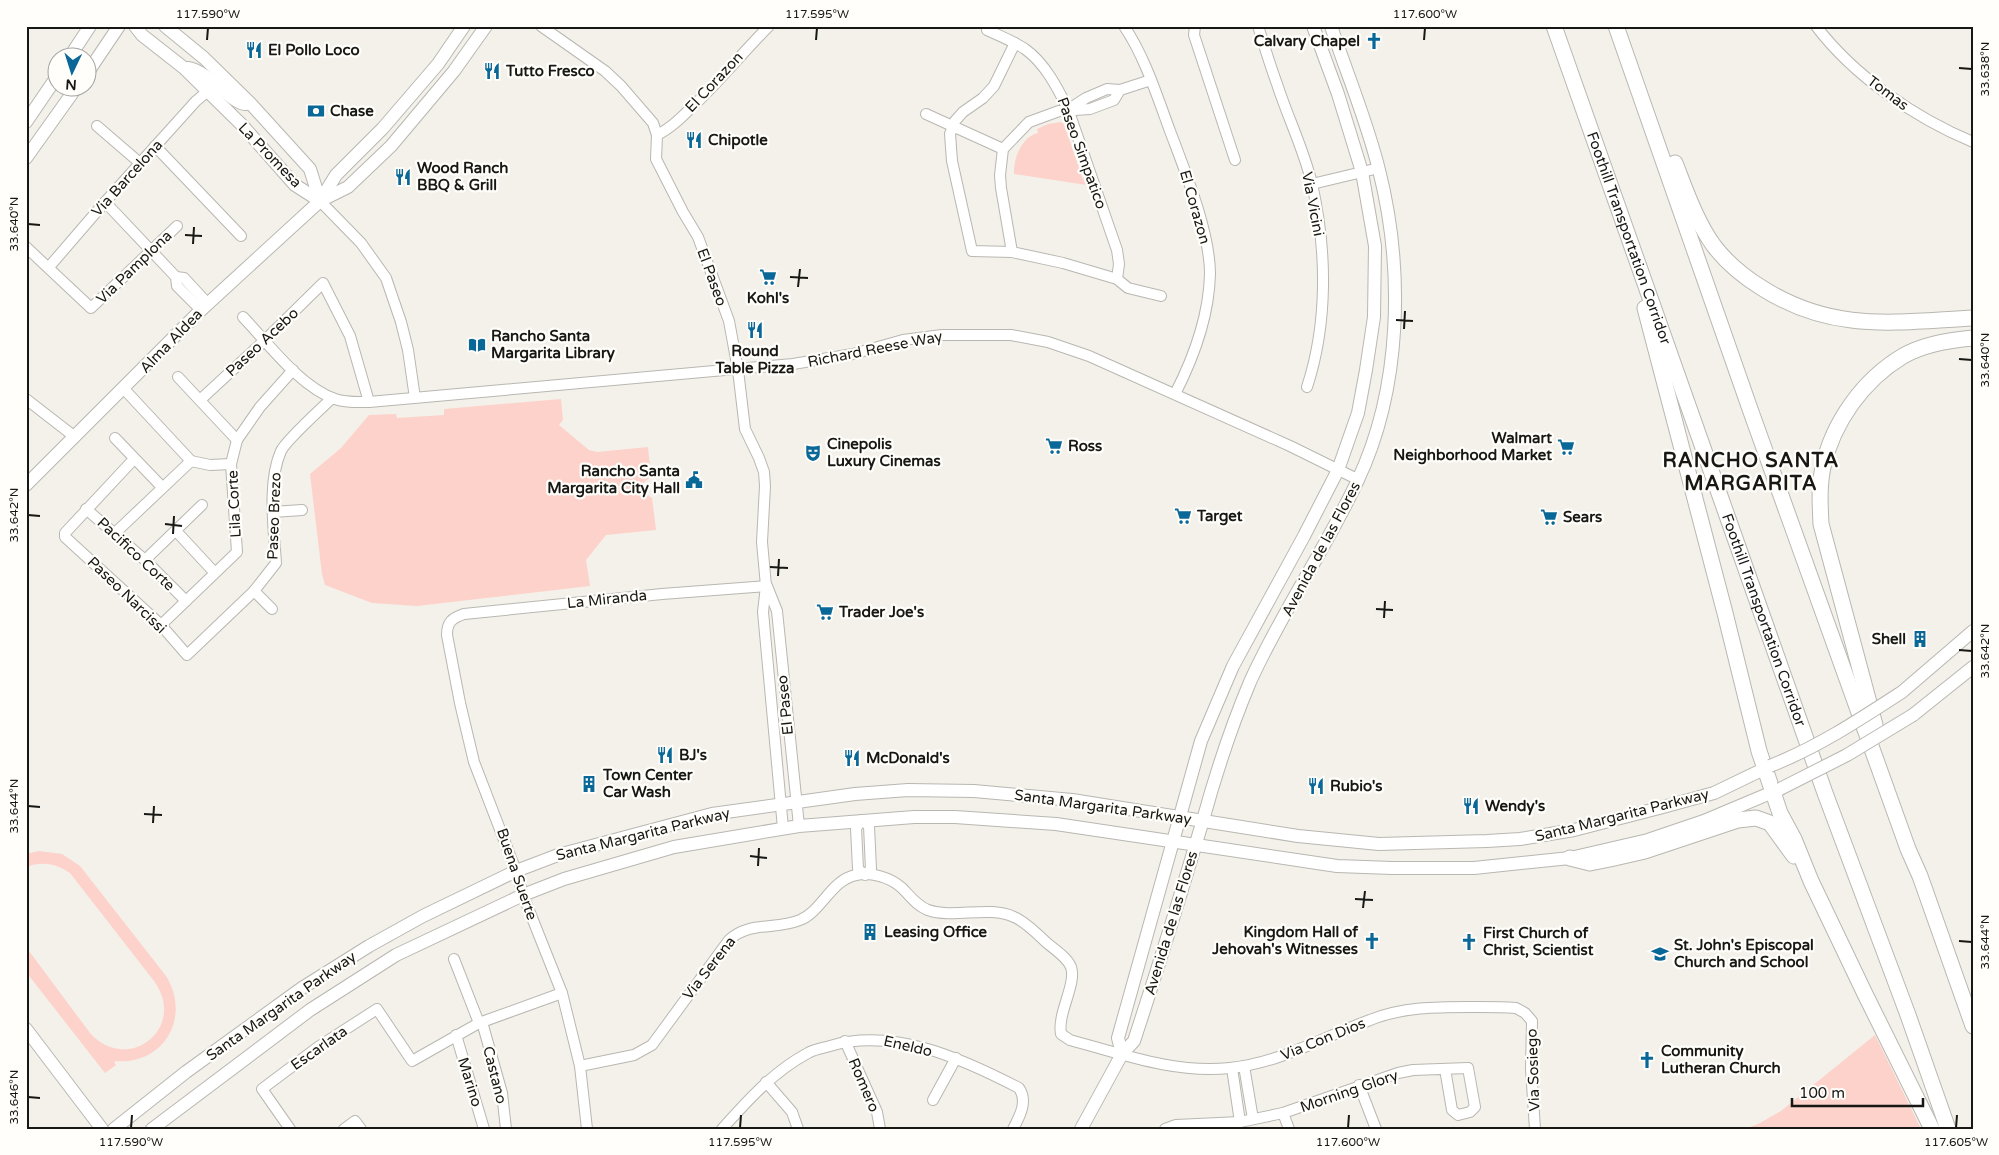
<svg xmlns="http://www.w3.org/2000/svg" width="1999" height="1155" viewBox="0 0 1999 1155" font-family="'Varela Round',sans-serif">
<rect width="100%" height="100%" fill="#f3f1ea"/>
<!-- green -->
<g fill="#fdd2ca">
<path d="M1061,122L1064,124L1082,177L1087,185L1014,174C1013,159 1022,136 1038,133L1037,129L1048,124Z"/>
<path d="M561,399L563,420L559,425L589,450L597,452L648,447L651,477L644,482C644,490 645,494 652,498L656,530L606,535L586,560L590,586L417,606L372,603L325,585L322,574L310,474L341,448L369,415L396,414L397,418L444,415V409Z"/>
<path d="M39,851L62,854L80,866L166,976C192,1018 163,1066 114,1061L116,1065L105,1073L26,972V947L90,1033C128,1075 188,1028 154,981L70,873C56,863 41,861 26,867V854Z"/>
<polygon points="1875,1035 1921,1129 1745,1129 1760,1123 1781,1111"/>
</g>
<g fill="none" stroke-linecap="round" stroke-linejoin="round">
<!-- minor casing -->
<g stroke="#b9b7b1" stroke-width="12">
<g id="minor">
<polyline points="541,26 605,71 621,86 653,123 657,135 656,159 683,212 698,237 729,321 738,370 745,429 759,458 764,472 765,486 762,542 766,586 763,612 783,828"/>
<path d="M1124,26C1145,57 1157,96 1170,131C1185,171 1210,232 1210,274C1209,316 1194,357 1175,394"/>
<polyline points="1195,26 1194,35 1235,160"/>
<path d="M1258,26C1264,45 1270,65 1277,84C1288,118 1304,150 1312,184C1327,250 1328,323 1307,387"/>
<path d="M1816,26C1854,76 1915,118 1973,142"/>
<path d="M987,30C1000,36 1013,41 1025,49C1045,63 1058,89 1068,109L1117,250L1119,264L1117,279"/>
<polyline points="1015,43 994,86 983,98 963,112 955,121 950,134 952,161 972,251 1012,252 1063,263 1117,279 1128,288 1161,296"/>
<polyline points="1069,109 1086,98 1107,89 1120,90 1151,80"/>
<polyline points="926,114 1003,149"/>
<polyline points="97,126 140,163"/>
<path d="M657,135C671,128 682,117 693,106C720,81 743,52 769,26"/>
<polyline points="155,146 241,236"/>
<polyline points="1312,184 1379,168"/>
<polyline points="320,201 361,243 386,278 401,322 408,350 415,398"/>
<polyline points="105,202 176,277 177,286 201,310"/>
<polyline points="26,247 91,308 177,226"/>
<polyline points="1012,252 1001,188 1000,175 1003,149 1029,122 1059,111 1090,109 1114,100 1120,90"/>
<polyline points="49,267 105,202 196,101 208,91"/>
<polyline points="176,277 184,278 208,304"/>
<path d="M243,317C268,343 300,387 335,399C346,403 358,402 369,402L793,364L853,354L903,340L942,335H1011L1048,342L1089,356L1290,446L1359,480"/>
<polyline points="178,377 237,440"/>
<polyline points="124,389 191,461"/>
<polyline points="26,399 75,437"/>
<polyline points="200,400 265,340 323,283 350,336 369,402"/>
<polyline points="115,438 162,487"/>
<path d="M134,459L65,533V537L161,625L187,655L254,591L276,563C274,530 267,482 281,451C286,440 321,409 332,398"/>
<polyline points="86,509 145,560 186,601"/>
<polyline points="273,512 302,510"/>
<polyline points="176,531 214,572"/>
<polyline points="115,533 191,461 210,465 231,464"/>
<polyline points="145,560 202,505"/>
<polyline points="767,586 777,611 799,826"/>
<polyline points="254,591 272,609"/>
<polyline points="161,625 237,552 231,464 237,440 260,407 293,370"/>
<polygon points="862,820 869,826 871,869 865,875 858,869 856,828"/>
<polyline points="454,959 479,1023"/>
<polyline points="482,1022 502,1093 506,1129"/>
<polyline points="456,1035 484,1129"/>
<polyline points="845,1041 877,1112 880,1129"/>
<path d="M580,1066L634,1055L652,1045L729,940C749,921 776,930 800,920C822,911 831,880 856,875C871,872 890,877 902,888C910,896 917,906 928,910C954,919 989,905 1014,917C1026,922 1037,934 1047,943C1054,949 1067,957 1071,967C1077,984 1057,1013 1061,1034L1070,1040C1122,1054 1175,1074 1230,1068C1280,1063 1323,1037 1370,1020C1405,1006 1441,1007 1478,1007C1491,1007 1503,1007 1516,1008L1525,1013L1532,1021L1531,1069L1535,1129"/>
<polyline points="1244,1066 1253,1119"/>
<polyline points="1232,1068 1240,1122"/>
<polyline points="766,1082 792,1112 798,1129"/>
<polyline points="1359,1085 1376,1129"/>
<polyline points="933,1100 956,1058"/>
<polyline points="1283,1113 1289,1129"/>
<polyline points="290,1129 262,1089 318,1047 377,1009 412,1061 479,1023 562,993"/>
<polyline points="344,1129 355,1121 361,1129"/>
<path d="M587,1129L580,1066L562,993L523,895L516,871L474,762L460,703L447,635C447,622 452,618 464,614L662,594L766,586"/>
<path d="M722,1129C748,1100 774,1071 808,1053C814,1049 823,1048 830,1046C894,1027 963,1059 1019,1088C1028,1101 1020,1116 1013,1129"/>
<polyline points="1165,1129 1176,1125 1240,1122 1283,1113 1398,1073 1413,1070 1468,1068 1475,1107 1470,1112 1458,1115 1452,1110 1445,1069"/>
</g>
</g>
<!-- major casing -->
<g stroke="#b9b7b1" stroke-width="14">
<g id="major">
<polyline points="135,26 142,35 184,68 242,125 295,185 320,201"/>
<polyline points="165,26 204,58 250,103 310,169 320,201"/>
<polyline points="69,58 90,26"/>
<path d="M188,68C209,71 232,105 246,104"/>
<polyline points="88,72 119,26"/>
<polyline points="26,122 58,75"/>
<polyline points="26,158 76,88"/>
<polyline points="320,201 348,187 391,146 454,71 486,26"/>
<polyline points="26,485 201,310 320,201 336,175 383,128 438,64 464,26"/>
<polyline points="1902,692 1973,631"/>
<polyline points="1913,715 1973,667"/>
<polyline points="26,1029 102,1129"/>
<polyline points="1122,1054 1118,1038 1201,741 1233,666 1304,536 1338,470 1358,413 1366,370 1374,317 1375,246 1362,172 1338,94 1313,26"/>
<polyline points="114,1129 186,1072 302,988 369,946 423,916 516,871 558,855 712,814 855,794 908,790 974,791 1072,800 1298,836 1379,844 1487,841 1520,839 1574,830 1663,807 1714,793 1770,766"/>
<polyline points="152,1129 310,1010 396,955 523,895 564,879 674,847 799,826 914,817 955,817 1056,824 1337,866 1392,868 1474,868 1570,858 1648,840 1704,821 1780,789"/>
<path d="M1081,1129L1122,1054L1134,1041C1158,968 1181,894 1203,820C1216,773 1231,727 1250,682C1281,613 1325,550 1357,482C1402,388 1404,269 1379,170C1367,121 1347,74 1331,26"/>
</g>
</g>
<!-- highway casing -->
<g stroke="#b9b7b1" stroke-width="17">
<g id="highway">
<path id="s1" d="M1554,26L1825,793L1908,1015L1948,1129"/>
<polyline points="1616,26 1750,409 1908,849 1920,876 1973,1026"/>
<path d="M1675,163C1686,191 1696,221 1714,246C1727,263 1744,277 1762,288C1833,333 1894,322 1973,318"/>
<polyline points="1645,308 1725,613 1759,751 1780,813 1794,839 1811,881 1865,994 1932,1129"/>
<path d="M1875,725L1821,524C1820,505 1819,486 1823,467C1833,422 1863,380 1903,356C1924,344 1949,340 1973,338"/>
<polyline points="1570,858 1590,863 1610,859 1645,851 1738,820 1756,818 1770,823 1794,856"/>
</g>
</g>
<!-- minor -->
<use href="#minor" stroke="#fff" stroke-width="10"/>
<!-- major -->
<use href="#major" stroke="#fff" stroke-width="12"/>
<!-- highway -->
<use href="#highway" stroke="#fff" stroke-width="15"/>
<!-- major-bridge casing -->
<g stroke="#b9b7b1" stroke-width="14" stroke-linecap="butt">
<g id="major-bridge">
<path d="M1770,766C1818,747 1859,720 1902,692"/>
<polyline points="1780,789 1847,755 1913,715"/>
</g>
</g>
<!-- major-bridge -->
<use href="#major-bridge" stroke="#fff" stroke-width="12"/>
</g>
<!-- ticks -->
<path fill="none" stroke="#171714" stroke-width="2" d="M207,40L208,28M816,40L817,28M1424,40L1425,28M1959,68L1972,69M28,224L40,225M185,235L202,236M193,244L194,227M790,277L808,278M798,287L800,269M1396,320L1413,321M1404,329L1405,311M1959,359L1972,360M28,515L40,516M165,524L182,526M173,534L174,516M770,567L788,568M778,576L779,559M1376,609L1393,610M1384,618L1385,601M1959,650L1972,651M28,806L40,807M144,814L162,815M153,823L154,806M750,856L767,858M758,866L759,848M1355,899L1373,900M1363,908L1365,891M1959,941L1972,942M28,1097L40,1098M131,1128L132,1115M740,1128L741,1115M1348,1128L1349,1115M1956,1128L1957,1115"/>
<!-- icons -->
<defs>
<g id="church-bare" transform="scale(1.35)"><path d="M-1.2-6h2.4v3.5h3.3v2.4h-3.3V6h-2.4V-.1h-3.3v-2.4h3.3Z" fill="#0a6898" stroke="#fffefb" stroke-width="2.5" paint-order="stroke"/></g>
<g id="restaurant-bare" transform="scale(1.35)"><path d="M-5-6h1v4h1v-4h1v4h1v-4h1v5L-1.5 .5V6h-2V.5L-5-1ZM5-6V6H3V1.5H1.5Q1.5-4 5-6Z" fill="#0a6898" stroke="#fffefb" stroke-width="2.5" paint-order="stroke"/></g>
<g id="bank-bare" transform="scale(1.35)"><path d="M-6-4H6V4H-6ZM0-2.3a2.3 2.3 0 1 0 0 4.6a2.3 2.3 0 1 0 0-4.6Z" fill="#0a6898" stroke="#fffefb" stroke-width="2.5" paint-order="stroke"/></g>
<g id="supermarket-bare" transform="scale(1.35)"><path d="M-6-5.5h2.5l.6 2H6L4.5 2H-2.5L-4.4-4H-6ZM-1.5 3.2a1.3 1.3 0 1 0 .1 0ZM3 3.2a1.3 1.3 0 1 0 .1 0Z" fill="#0a6898" stroke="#fffefb" stroke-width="2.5" paint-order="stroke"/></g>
<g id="library-bare" transform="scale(1.35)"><path d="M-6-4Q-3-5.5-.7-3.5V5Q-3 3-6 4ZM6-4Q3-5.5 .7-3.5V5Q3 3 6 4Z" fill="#0a6898" stroke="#fffefb" stroke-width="2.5" paint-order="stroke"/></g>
<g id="theatre-bare" transform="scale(1.35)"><path d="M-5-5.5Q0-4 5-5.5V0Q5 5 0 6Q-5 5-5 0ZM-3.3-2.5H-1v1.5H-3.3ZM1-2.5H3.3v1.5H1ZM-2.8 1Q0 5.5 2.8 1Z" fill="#0a6898" stroke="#fffefb" stroke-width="2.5" paint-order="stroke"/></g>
<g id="civic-bare" transform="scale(1.35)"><path d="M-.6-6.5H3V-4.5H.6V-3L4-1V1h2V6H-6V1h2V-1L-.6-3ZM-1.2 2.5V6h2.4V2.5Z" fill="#0a6898" stroke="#fffefb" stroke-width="2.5" paint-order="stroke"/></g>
<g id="building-bare" transform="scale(1.35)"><path d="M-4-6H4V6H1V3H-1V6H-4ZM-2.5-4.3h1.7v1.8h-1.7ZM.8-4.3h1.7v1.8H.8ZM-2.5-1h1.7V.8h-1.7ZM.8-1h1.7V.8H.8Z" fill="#0a6898" stroke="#fffefb" stroke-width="2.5" paint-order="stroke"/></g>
<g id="school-bare" transform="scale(1.35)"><path d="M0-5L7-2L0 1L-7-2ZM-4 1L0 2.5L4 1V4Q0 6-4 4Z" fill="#0a6898" stroke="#fffefb" stroke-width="2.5" paint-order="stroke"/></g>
</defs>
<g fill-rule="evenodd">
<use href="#church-bare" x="1374" y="41"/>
<use href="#restaurant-bare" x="254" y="50"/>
<use href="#restaurant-bare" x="492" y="71"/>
<use href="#bank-bare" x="316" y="111"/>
<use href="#restaurant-bare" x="694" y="140"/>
<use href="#restaurant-bare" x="403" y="177"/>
<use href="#supermarket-bare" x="768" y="277"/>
<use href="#restaurant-bare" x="755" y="330"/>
<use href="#library-bare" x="477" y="345"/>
<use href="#supermarket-bare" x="1054" y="446"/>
<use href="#supermarket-bare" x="1566" y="447"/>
<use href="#theatre-bare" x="813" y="453"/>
<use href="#civic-bare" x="694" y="480"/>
<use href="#supermarket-bare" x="1183" y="516"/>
<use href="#supermarket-bare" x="1549" y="517"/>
<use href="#supermarket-bare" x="825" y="612"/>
<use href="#building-bare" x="1920" y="639"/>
<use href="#restaurant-bare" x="665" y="755"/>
<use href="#restaurant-bare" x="852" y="758"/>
<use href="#building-bare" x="589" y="784"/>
<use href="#restaurant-bare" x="1316" y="786"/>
<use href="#restaurant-bare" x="1471" y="806"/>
<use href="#building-bare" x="870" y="932"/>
<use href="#church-bare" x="1372" y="941"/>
<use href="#church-bare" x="1469" y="942"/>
<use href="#school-bare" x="1660" y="954"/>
<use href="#church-bare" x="1647" y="1060"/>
</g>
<g text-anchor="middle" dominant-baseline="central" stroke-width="4.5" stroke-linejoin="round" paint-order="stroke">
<!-- poi labels -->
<g font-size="15" font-weight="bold" fill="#171714" stroke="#fffefb" text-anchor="start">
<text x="1360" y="41" text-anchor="end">Calvary Chapel</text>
<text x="268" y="50">El Pollo Loco</text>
<text x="506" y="71">Tutto Fresco</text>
<text x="330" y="111">Chase</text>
<text x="708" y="140">Chipotle</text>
<text x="417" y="168">Wood Ranch<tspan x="417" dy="17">BBQ &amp; Grill</tspan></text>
<text x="768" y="298" text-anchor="middle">Kohl's</text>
<text x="491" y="336">Rancho Santa<tspan x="491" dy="17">Margarita Library</tspan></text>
<text x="755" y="351" text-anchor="middle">Round<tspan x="755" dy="17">Table Pizza</tspan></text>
<text x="1552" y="438" text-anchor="end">Walmart<tspan x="1552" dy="17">Neighborhood Market</tspan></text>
<text x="827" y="444">Cinepolis<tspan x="827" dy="17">Luxury Cinemas</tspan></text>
<text x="1068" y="446">Ross</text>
<text x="680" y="471" text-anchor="end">Rancho Santa<tspan x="680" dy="17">Margarita City Hall</tspan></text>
<text x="1197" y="516">Target</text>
<text x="1563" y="517">Sears</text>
<text x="839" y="612">Trader Joe's</text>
<text x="1906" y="639" text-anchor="end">Shell</text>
<text x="679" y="755">BJ's</text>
<text x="866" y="758">McDonald's</text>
<text x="603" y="775">Town Center<tspan x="603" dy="17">Car Wash</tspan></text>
<text x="1330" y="786">Rubio's</text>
<text x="1485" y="806">Wendy's</text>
<text x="884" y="932">Leasing Office</text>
<text x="1358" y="932" text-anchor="end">Kingdom Hall of<tspan x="1358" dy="17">Jehovah's Witnesses</tspan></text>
<text x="1483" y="933">First Church of<tspan x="1483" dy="17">Christ, Scientist</tspan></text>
<text x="1674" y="945">St. John's Episcopal<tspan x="1674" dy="17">Church and School</tspan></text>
<text x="1661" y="1051">Community<tspan x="1661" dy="17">Lutheran Church</tspan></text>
</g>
<!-- street labels -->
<g font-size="15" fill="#171714" stroke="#fffefb">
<text transform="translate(714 82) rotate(-47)">El Corazon</text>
<text transform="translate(1888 93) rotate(37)">Tomas</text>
<text transform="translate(1082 153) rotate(70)">Paseo Simpatico</text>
<text transform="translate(270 155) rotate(46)">La Promesa</text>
<text transform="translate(127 178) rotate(-48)">Via Barcelona</text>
<text transform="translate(1313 204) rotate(79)">Via Vicini</text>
<text transform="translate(1195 207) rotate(74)">El Corazon</text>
<text stroke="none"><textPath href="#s1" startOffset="225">Foothill Transportation Corridor</textPath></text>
<text transform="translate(134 267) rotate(-44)">Via Pamplona</text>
<text transform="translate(712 277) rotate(70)">El Paseo</text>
<text transform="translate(171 341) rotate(-46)">Alma Aldea</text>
<text transform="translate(262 342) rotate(-43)">Paseo Acebo</text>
<text transform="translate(875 349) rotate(-11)">Richard Reese Way</text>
<text transform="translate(234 504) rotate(-93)">Lila Corte</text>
<text transform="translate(274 516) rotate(-88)">Paseo Brezo</text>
<text transform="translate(1321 549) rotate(-62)">Avenida de las Flores</text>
<text transform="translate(136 554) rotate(43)">Pacifico Corte</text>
<text transform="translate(127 595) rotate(44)">Paseo Narcissi</text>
<text transform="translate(607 599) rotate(-6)">La Miranda</text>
<text stroke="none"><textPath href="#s1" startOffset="630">Foothill Transportation Corridor</textPath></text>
<text transform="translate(785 705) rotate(-96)">El Paseo</text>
<text transform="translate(1103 807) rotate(8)">Santa Margarita Parkway</text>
<text transform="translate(1622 815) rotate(-14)">Santa Margarita Parkway</text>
<text transform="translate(643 834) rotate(-14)">Santa Margarita Parkway</text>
<text transform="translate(517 874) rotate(71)">Buena Suerte</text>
<text transform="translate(1171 923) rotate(-73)">Avenida de las Flores</text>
<text transform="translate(709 968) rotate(-52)">Via Serena</text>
<text transform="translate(281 1006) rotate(-35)">Santa Margarita Parkway</text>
<text transform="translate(1323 1039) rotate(-22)">Via Con Dios</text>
<text transform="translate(908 1046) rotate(13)">Eneldo</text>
<text transform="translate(319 1048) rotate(-35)">Escarlata</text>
<text transform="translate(1533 1070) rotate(-92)">Via Sosiego</text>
<text transform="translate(495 1075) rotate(76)">Castano</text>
<text transform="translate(470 1082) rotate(73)">Marino</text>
<text transform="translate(864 1085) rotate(67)">Romero</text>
<text transform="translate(1349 1091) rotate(-19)">Morning Glory</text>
</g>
<!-- district labels -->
<g font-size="20" font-weight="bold" letter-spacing="1" fill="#171714" stroke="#fffefb">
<text x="1751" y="461">RANCHO SANTA<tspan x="1751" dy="23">MARGARITA</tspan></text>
</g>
</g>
<!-- border -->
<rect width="1999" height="1155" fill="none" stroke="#fffefb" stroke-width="55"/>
<!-- north arrow -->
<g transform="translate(72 72) rotate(184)"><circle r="24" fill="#fffefb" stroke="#a2a29f"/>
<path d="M0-4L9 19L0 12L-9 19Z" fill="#0a6898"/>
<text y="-8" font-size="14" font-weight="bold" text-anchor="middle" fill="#171714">N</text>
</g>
<!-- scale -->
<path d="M1792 1098v8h131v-8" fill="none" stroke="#171714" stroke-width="2.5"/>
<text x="1799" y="1098" font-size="15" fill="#171714" stroke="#fffefb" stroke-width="4" paint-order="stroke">100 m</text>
<rect x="28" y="28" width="1944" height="1100" fill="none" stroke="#171714" stroke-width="2"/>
<g font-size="12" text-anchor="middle" fill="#171714">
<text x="208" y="18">117.590°W</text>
<text x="817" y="18">117.595°W</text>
<text x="1425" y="18">117.600°W</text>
<text transform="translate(1985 69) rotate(-90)" y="4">33.638°N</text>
<text transform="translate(14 224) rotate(-90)" y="4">33.640°N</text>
<text transform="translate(1985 360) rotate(-90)" y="4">33.640°N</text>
<text transform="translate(14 515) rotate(-90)" y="4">33.642°N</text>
<text transform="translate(1985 651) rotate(-90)" y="4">33.642°N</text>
<text transform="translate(14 806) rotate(-90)" y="4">33.644°N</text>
<text transform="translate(1985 942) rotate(-90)" y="4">33.644°N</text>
<text transform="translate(14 1097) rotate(-90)" y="4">33.646°N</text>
<text x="131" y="1146">117.590°W</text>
<text x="740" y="1146">117.595°W</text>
<text x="1348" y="1146">117.600°W</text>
<text x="1956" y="1146">117.605°W</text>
</g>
</svg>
